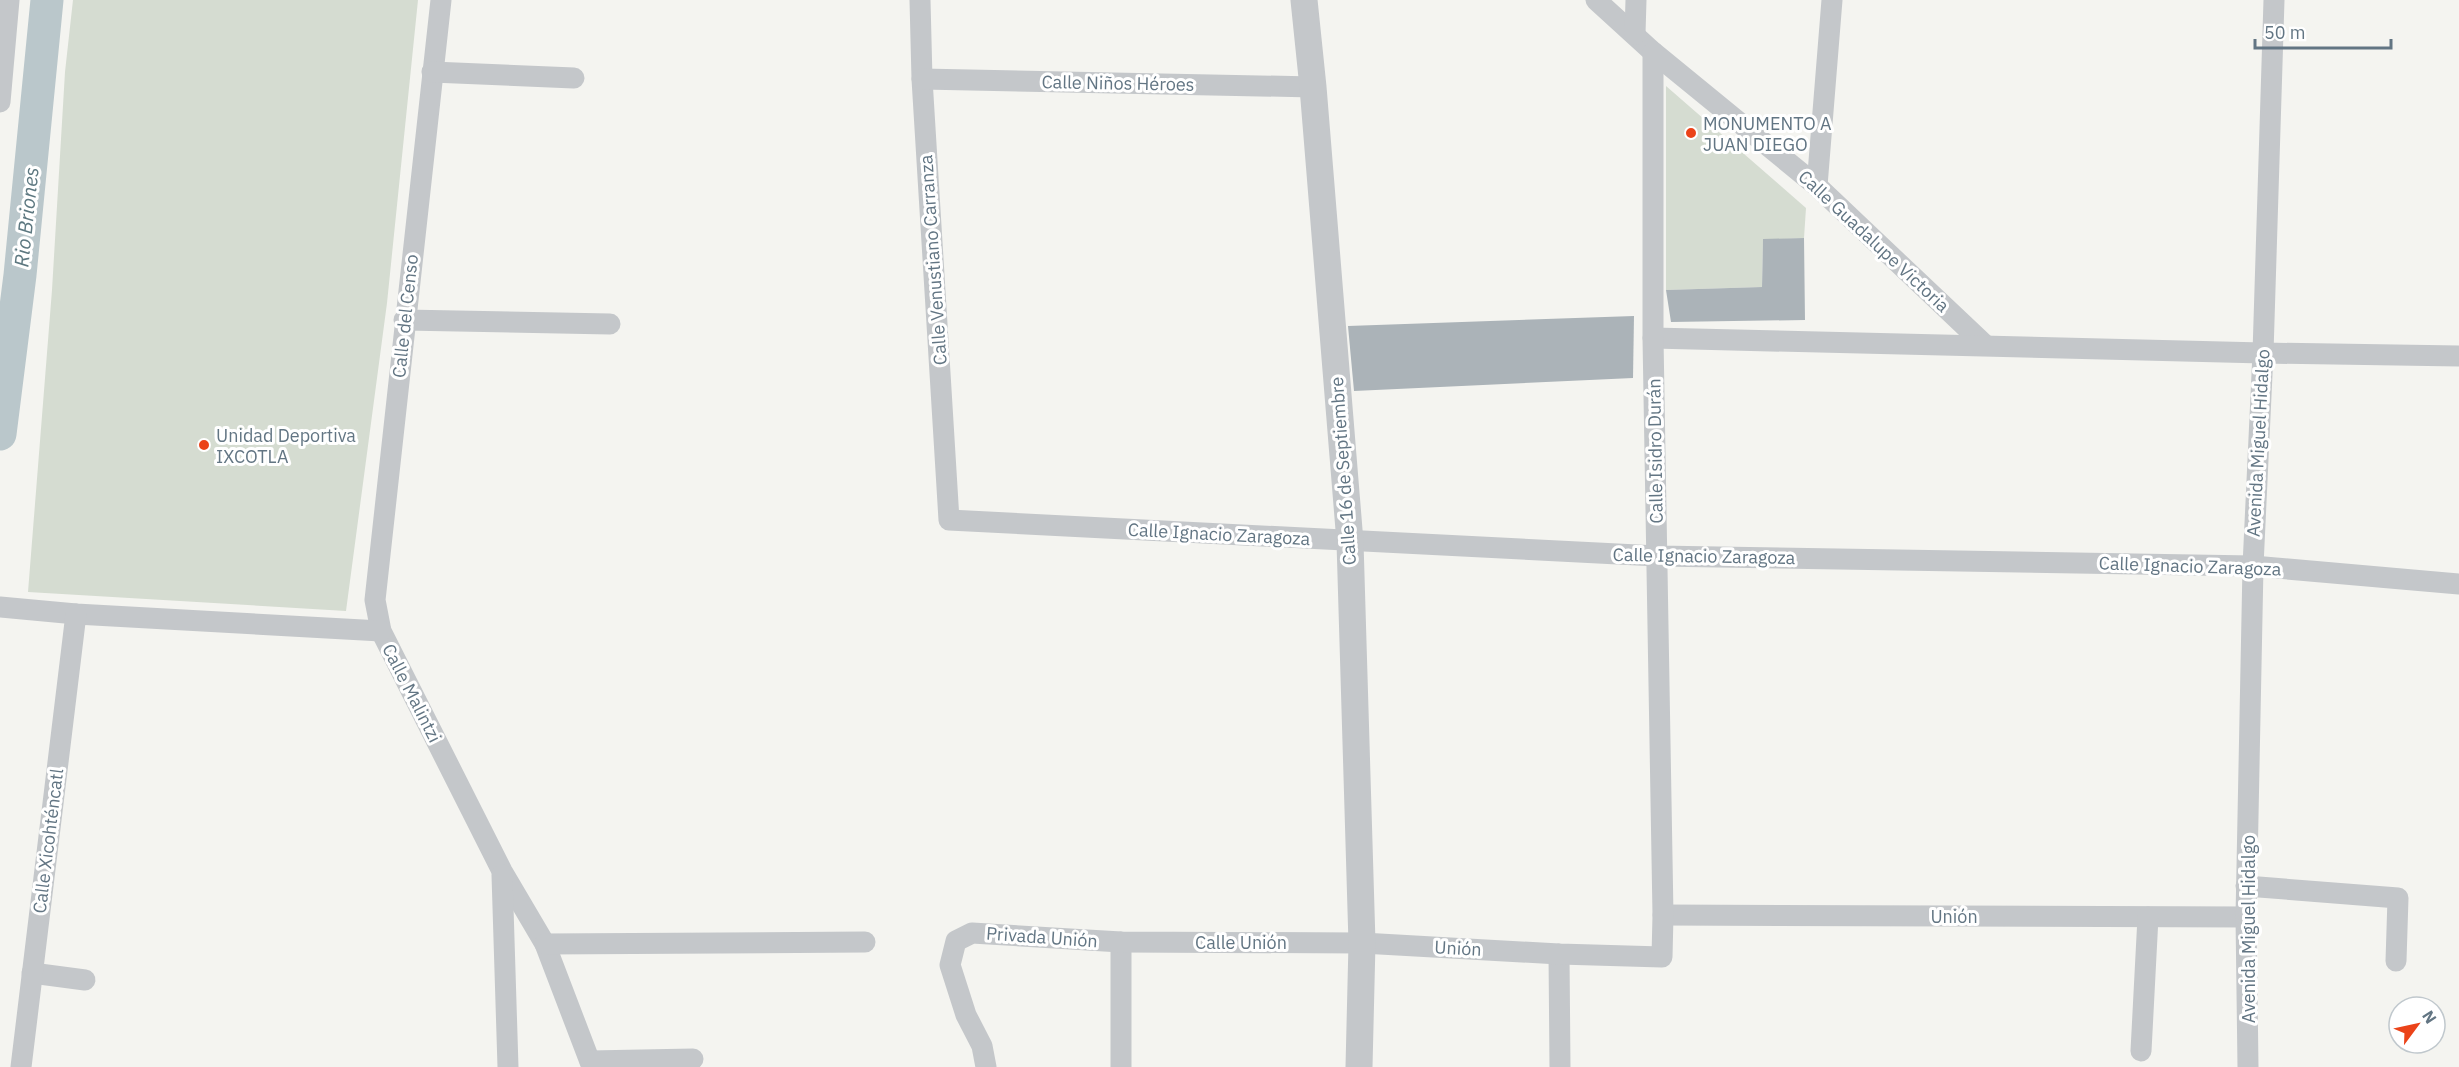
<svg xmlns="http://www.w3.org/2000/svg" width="2459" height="1067" viewBox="0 0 2459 1067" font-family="'IBM Plex Sans',sans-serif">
<rect width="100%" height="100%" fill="#f4f4f0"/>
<!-- green -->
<g fill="#d5dcd1">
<polygon points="73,0 418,0 387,303 346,611 28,592 52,290 65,72"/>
<polygon points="1666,86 1806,208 1804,238 1763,240 1762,287 1666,290"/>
</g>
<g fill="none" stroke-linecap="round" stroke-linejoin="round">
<!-- river -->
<polyline stroke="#bac7cb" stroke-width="33" points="0,434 20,275 47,0"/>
</g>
<!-- building -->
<g fill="#abb3b8">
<polygon points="1804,238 1805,320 1671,322 1666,290 1762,287 1763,239"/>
<polygon points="1634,316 1633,378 1354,391 1348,326"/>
</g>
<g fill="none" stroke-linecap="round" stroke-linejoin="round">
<!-- minor -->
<g stroke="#c4c7ca" stroke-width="21">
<polyline points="441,0 375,600 381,631 502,871 545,944 592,1067"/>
<polyline points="920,0 922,79 949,520 1657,556 2253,566 2459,584"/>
<polyline points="1596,0 1653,52 1817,186 1985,345"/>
<polyline points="1635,34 1636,0"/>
<polyline points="432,72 574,78"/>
<polyline points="922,79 1313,87"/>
<polyline points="0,102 9,0"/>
<polyline points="1817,186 1832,0"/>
<polyline points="404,320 610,324"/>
<polyline points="1653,338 2263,353 2459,356"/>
<polyline points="0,607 76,614 381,631"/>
<polyline points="502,875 508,1067"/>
<polyline points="2246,886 2398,898 2396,961"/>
<polyline points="1663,915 2246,917"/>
<polyline points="1121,942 1121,1067"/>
<polyline points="545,944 865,942"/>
<polyline points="1559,954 1560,1067"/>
<polyline points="32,973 85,980"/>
<polyline points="2141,1051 2148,917"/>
<polyline points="590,1061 693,1059"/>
<polyline points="21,1067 76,614"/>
<polyline points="986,1067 982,1046 966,1015 950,965 956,941 972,933 1121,942 1362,943 1559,954 1662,957 1663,915 1653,338 1653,52"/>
<polyline points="2248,1067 2246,917 2253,566 2263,353 2274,0"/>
</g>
<!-- tertiary -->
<polyline stroke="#c4c7ca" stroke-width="27" points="1304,0 1313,87 1350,542 1362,943 1359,1067"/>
</g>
<!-- markers -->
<g fill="#eb4319" stroke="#fff" stroke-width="2">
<circle cx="1691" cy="133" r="6"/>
<circle cx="204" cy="445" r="6"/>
</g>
<g text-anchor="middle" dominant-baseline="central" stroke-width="6" stroke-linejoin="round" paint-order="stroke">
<!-- street labels -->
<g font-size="18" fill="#627583" stroke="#fff">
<text transform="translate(1118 83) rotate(1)">Calle Niños Héroes</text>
<text transform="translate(1874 241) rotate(43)">Calle Guadalupe Victoria</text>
<text transform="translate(933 260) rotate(-94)">Calle Venustiano Carranza</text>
<text transform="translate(405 316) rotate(-84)">Calle del Censo</text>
<text transform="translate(2258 443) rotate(-87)">Avenida Miguel Hidalgo</text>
<text transform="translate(1655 451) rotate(-91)">Calle Isidro Durán</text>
<text transform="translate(1343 471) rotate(-94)">Calle 16 de Septiembre</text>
<text transform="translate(1219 534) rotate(3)">Calle Ignacio Zaragoza</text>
<text transform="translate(1704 556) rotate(1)">Calle Ignacio Zaragoza</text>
<text transform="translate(2190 566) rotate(2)">Calle Ignacio Zaragoza</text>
<text transform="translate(412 693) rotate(63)">Calle Malintzi</text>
<text transform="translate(48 841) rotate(-83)">Calle Xicohténcatl</text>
<text x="1954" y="916">Unión</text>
<text transform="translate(2248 929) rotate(-90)">Avenida Miguel Hidalgo</text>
<text transform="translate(1042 937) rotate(4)">Privada Unión</text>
<text x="1241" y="942">Calle Unión</text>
<text transform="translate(1458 948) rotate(3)">Unión</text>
</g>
<!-- poi labels -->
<g font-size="18" fill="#627583" stroke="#fff" text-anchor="start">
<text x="1703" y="123">MONUMENTO A<tspan x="1703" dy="21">JUAN DIEGO</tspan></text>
<text x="216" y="435">Unidad Deportiva<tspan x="216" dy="21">IXCOTLA</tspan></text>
</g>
<!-- water labels -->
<g font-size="20" font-style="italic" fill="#5d7880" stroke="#fff">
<text transform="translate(26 217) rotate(-84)">Rio Briones</text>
</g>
</g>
<!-- north arrow -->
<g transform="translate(2417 1025) rotate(57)"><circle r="28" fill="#ffffff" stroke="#c0c8cd" stroke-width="1.5"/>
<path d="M0-4.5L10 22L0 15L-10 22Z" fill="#eb4319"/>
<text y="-9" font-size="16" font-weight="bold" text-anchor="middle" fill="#627583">N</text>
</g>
<!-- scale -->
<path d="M2255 39v9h136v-9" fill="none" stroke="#627583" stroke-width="3"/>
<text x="2264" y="39" font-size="18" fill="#627583" stroke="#ffffff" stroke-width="4.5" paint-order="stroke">50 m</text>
</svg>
